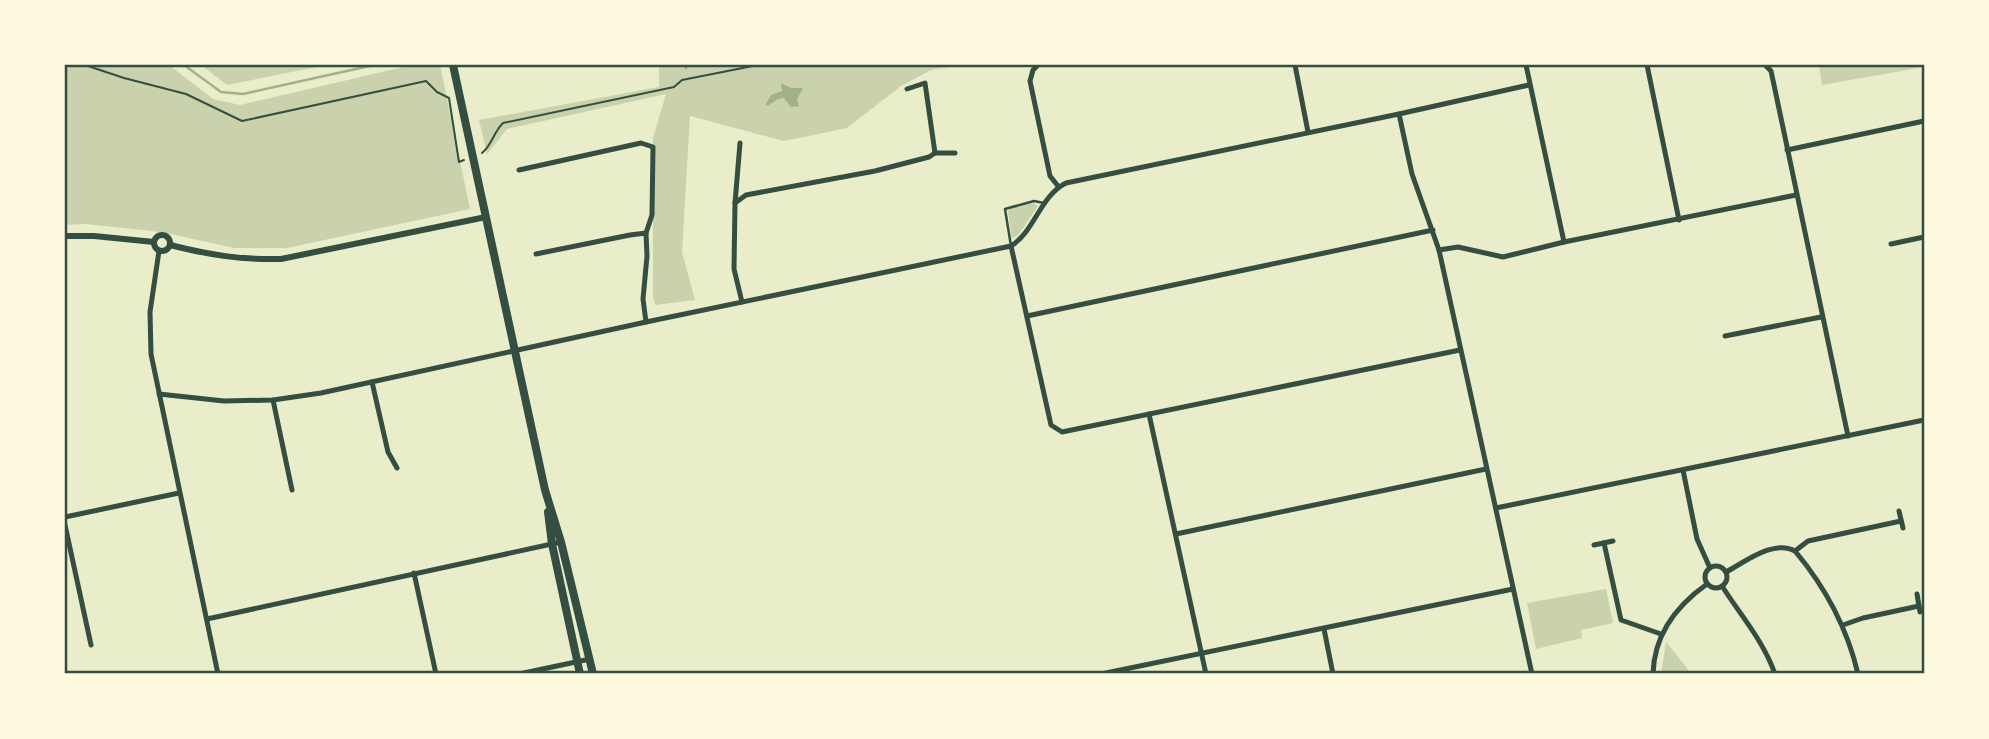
<svg xmlns="http://www.w3.org/2000/svg" width="1989" height="739" viewBox="0 0 1989 739" font-family="Barlow,sans-serif">
<rect width="100%" height="100%" fill="#e9edc9"/>
<!-- green -->
<g fill="#cad2ad">
<polygon points="65,65 169,65 213,99 240,105 412,65 440,65 470,209 287,248 234,248 161,232 85,224 65,225"/>
<polygon points="201,65 327,65 227,85"/>
<polygon points="659,65 962,65 931,70 901,86 847,128 784,141 690,116 682,252 695,300 655,305 653,296 653,138 666,94 507,129 487,154 479,120 659,87"/>
<polygon points="1819,65 1924,65 1924,67 1822,85"/>
<polygon points="1033,203 1038,206 1019,234 1012,239 1008,211 1010,208"/>
<polygon points="1606,589 1613,623 1581,630 1582,638 1536,649 1527,603"/>
<polygon points="1666,642 1692,674 1661,674"/>
</g>
<!-- water -->
<polygon fill="#a3b18a" points="781,83 791,88 803,88 797,99 799,106 791,107 784,98 778,99 767,106 766,104 771,95 782,91"/>
<g fill="none" stroke-linecap="round" stroke-linejoin="round">
<!-- stream -->
<g stroke="#a3b18a" stroke-width="2.5">
<polyline points="184,65 221,92 243,94 374,65"/>
<polyline points="686,68 687,65"/>
</g>
<!-- path -->
<g stroke="#344e41" stroke-width="2">
<polyline points="85,65 124,78 186,94 242,121 426,81 437,92 449,98 459,162 464,160"/>
<path d="M482,153C492,145 493,133 503,123L674,87L682,80L758,65"/>
</g>
<!-- service -->
<polyline stroke="#344e41" stroke-width="2.5" points="1011,246 1005,209 1034,201 1044,203"/>
<!-- minor -->
<g stroke="#344e41" stroke-width="5">
<polyline points="1038,65 1033,70 1030,81 1050,176 1058,186"/>
<polyline points="1295,65 1308,132"/>
<polyline points="1526,65 1564,242"/>
<polyline points="1647,65 1679,220"/>
<polyline points="1765,65 1771,71 1774,85 1848,436"/>
<polyline points="907,89 925,83 935,153"/>
<polyline points="1399,114 1412,174 1439,250 1532,674"/>
<polyline points="740,143 735,203 734,269 742,302"/>
<polyline points="1787,150 1924,121"/>
<polyline points="519,170 641,143 653,147 652,215 646,233 647,256 643,299 646,322"/>
<polyline points="735,203 746,195 875,171 929,157 935,153 955,153"/>
<polyline points="1891,244 1924,237"/>
<polyline points="1011,246 1051,425 1062,432 1460,350"/>
<polyline points="1439,250 1458,247 1503,257 1564,242 1796,195"/>
<polyline points="159,251 150,312 151,354 218,674"/>
<polyline points="536,254 630,235 646,233"/>
<polyline points="1027,316 1433,230"/>
<polyline points="1725,336 1821,317"/>
<polyline points="372,382 388,452 397,468"/>
<path d="M159,394L224,401L273,400L321,393L646,322L1011,246C1035,231 1040,196 1066,183L1399,114L1529,85"/>
<polyline points="273,400 292,490"/>
<polyline points="1149,414 1206,674"/>
<polyline points="1683,470 1697,539 1710,568"/>
<polyline points="1496,508 1924,420"/>
<polyline points="1899,511 1903,528"/>
<polyline points="65,517 179,493"/>
<polyline points="65,525 91,645"/>
<polyline points="1176,534 1486,469"/>
<polyline points="1604,543 1621,620 1661,634"/>
<polyline points="1594,545 1613,541"/>
<polyline points="1795,551 1808,541 1901,521"/>
<circle cx="1716" cy="577" r="11"/>
<path d="M1726,572C1745,562 1774,539 1795,551C1826,588 1847,627 1858,674"/>
<polyline points="414,573 436,674"/>
<path d="M1722,586C1741,616 1763,640 1775,674"/>
<polyline points="1917,594 1920,612"/>
<polyline points="207,619 561,542"/>
<polyline points="1843,625 1863,618 1919,606"/>
<polyline points="1324,629 1333,674"/>
<polyline points="519,674 590,659"/>
<polyline points="1101,674 1513,589"/>
<path d="M1653,674C1654,634 1676,606 1707,584"/>
</g>
<!-- tertiary -->
<g stroke="#344e41" stroke-width="6">
<circle cx="162" cy="243" r="8"/>
<polyline points="65,236 94,236 154,242"/>
<path d="M170,245C210,255 241,260 281,259L486,217"/>
</g>
<!-- primary -->
<g stroke="#344e41" stroke-width="8">
<polyline points="453,65 545,490 561,542 593,674"/>
<polyline points="548,512 552,544 580,674"/>
</g>
</g>
<!-- border -->
<rect width="1989" height="739" fill="none" stroke="#fefae0" stroke-width="133"/>
<rect x="66" y="66" width="1857" height="606" fill="none" stroke="#344e41" stroke-width="2.5"/>
</svg>
